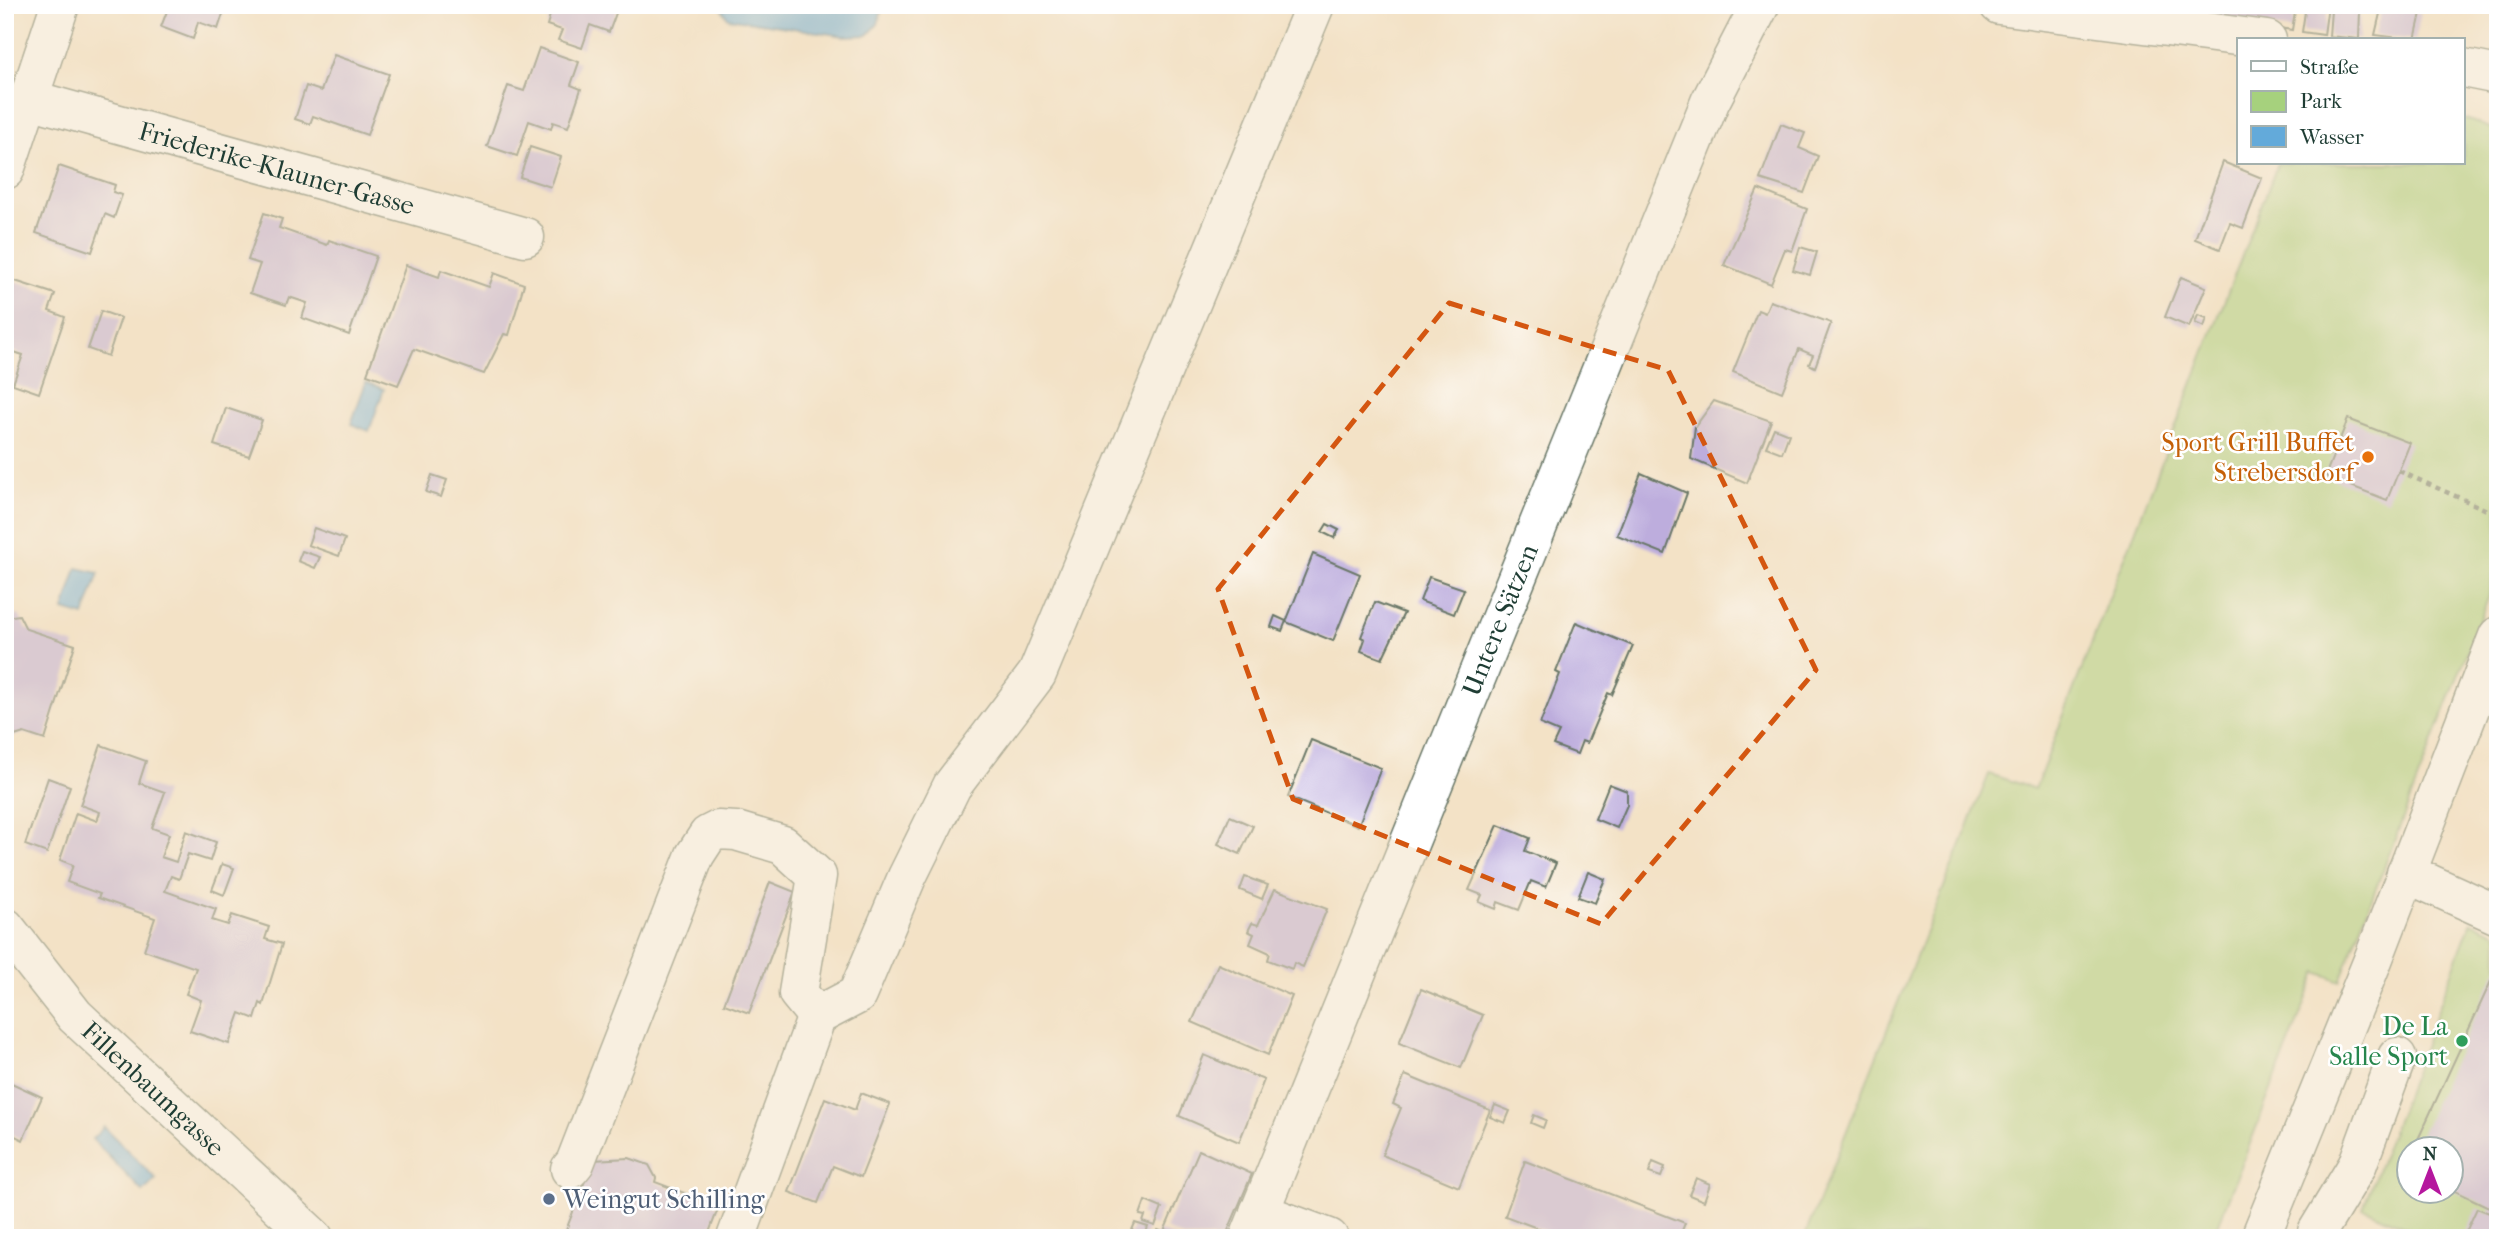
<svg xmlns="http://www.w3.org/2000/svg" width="2503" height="1243" viewBox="0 0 2503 1243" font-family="'IM FELL French Canon',serif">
<rect width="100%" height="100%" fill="#fff"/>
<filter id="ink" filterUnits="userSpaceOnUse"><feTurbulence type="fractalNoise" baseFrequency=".0143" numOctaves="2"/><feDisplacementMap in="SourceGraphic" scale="14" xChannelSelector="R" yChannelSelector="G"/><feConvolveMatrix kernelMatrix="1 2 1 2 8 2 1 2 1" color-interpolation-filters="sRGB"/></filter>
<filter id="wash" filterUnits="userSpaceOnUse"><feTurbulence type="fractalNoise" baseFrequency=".00686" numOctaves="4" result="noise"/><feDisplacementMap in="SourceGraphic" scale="28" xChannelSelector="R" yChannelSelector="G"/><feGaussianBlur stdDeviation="1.57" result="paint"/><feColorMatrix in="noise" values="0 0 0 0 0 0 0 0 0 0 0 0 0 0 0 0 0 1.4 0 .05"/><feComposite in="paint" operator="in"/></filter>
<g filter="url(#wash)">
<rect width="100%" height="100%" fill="#f3e2c6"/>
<!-- green -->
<g fill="#a6d17d" stroke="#628758" stroke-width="2" fill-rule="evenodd">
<polygon points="2463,118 2498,131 2498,556 2489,596 2340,981 2317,972 2213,1238 1804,1238 1989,774 2035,789 2278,163 2463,163"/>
<path d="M2471,922L2498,933V1238H2430L2363,1208ZM2408,1148H2450V1190H2408Z"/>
</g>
<!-- water -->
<g fill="#63aada" stroke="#417487" stroke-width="2">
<polygon points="719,5 883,5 878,24 868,35 844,36 728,18"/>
<polygon points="366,382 384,389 369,431 351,424"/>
<polygon points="77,568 99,573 84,616 64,610"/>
<polygon points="104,1127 156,1179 143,1192 92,1139"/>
</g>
<g id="blocks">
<!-- building -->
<g fill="#bdaddd">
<polygon points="152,5 226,5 218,29 198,22 193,39 161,27 167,11"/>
<polygon points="544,5 619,5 609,32 590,25 582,48 558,40 562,30 547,25 551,12 542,9"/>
<polygon points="2169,5 2296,5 2292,30 2168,11"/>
<polygon points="2306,5 2328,5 2324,35 2302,32"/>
<polygon points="2382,5 2421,13 2415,40 2375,35"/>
<polygon points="2331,10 2360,11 2359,39 2329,36"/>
<polygon points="539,48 579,62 571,85 581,89 568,127 553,122 551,129 529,121 517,156 487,146 508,86 524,91"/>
<polygon points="334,55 389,74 367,135 313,116 310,124 295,119 306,86 321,91"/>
<polygon points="1781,124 1805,133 1799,148 1818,156 1804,193 1760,179"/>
<polygon points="530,147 561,157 551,187 520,177"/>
<polygon points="2223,162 2262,178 2243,228 2230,223 2220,249 2195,239"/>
<polygon points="59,166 115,185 113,192 122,195 114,218 105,214 92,252 36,233"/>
<polygon points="1758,189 1807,209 1792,251 1785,249 1771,284 1724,265"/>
<polygon points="264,213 282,219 279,228 327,245 329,240 376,256 349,335 302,318 307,303 289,297 286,305 250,293 260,264 248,260"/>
<polygon points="1800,247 1817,252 1810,275 1793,270"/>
<polygon points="406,265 439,277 441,270 489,287 494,273 524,284 509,335 504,334 484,374 414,349 398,385 367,374"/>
<polygon points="2181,277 2206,287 2189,327 2165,317"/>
<polygon points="12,280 55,294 49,311 65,317 39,393 13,384 23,355 5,349 5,301"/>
<polygon points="1770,301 1831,323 1815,367 1809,364 1813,355 1799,349 1782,392 1733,372 1758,310 1765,313"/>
<polygon points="101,311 121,318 108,356 88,349"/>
<polygon points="2198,315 2207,318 2204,327 2195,323"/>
<polygon points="1714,401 1771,421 1747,483 1691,459 1695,427"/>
<polygon points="226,408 262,420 249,456 214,445"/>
<polygon points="2348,419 2410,443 2387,500 2325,476"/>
<polygon points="1774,428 1789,434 1782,453 1766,447"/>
<polygon points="1641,473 1687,493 1665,554 1617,535"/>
<polygon points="432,475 447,480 441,497 426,492"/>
<polygon points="1327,524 1339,530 1334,538 1322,532"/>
<polygon points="314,528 345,539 339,556 308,545"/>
<polygon points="302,551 320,557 315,568 298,561"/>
<polygon points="1313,554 1360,574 1333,641 1286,622"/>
<polygon points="1429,577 1464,589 1454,614 1420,601"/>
<polygon points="1375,602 1404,613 1382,659 1361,651 1365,639 1361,637"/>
<polygon points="19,615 26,629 75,645 45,740 24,733 8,738 5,735 5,617"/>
<polygon points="1275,616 1286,621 1282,631 1271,627"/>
<polygon points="1576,622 1633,646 1612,695 1608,693 1587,743 1582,741 1577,754 1553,745 1559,732 1540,724 1560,674 1556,672"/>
<polygon points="1311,740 1381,768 1358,826 1288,797"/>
<polygon points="101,745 146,761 139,783 165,792 152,828 169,834 161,857 176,862 186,831 216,842 210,861 188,854 179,879 171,876 165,891 216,909 212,920 228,925 232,915 269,927 265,939 282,944 263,1005 260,1003 255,1019 240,1013 229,1044 190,1031 201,1000 186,994 196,968 144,950 155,918 98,898 100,894 67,882 73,865 60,860 76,813 97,821 100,812 80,805"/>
<polygon points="48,778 70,786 47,853 25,845"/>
<polygon points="1609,784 1627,791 1627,805 1617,828 1595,819"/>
<polygon points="1230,816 1253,826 1240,854 1218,844"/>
<polygon points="1498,825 1530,838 1525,851 1556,863 1546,887 1531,881 1519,910 1498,902 1496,909 1479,902 1482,895 1469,890"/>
<polygon points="222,864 234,868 224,895 212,890"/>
<polygon points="1588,872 1605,879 1595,903 1578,897"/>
<polygon points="1245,877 1268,885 1262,899 1240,890"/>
<polygon points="770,882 795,892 749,1013 724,1004"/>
<polygon points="1275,889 1327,909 1303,967 1294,963 1292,969 1268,960 1270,953 1250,944 1254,934 1248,931 1252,923 1258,925"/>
<polygon points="1218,964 1292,996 1268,1055 1192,1022"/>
<polygon points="2498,966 2498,1238 2463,1238 2477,1208 2489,1213 2491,1208 2451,1189 2450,1148 2414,1148"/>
<polygon points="1421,989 1483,1015 1461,1068 1399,1043"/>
<polygon points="1204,1055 1264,1080 1239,1142 1179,1116"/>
<polygon points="1405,1075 1490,1110 1459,1187 1382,1155 1401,1108 1393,1104"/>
<polygon points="5,1080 42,1097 23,1140 5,1131"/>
<polygon points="861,1093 890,1104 861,1177 833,1166 818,1203 789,1192 825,1098 855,1110"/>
<polygon points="1495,1105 1510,1111 1505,1123 1490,1117"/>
<polygon points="1534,1115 1546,1120 1543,1128 1531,1123"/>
<polygon points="1199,1150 1252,1174 1225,1238 1185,1238 1165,1229"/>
<polygon points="629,1158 649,1165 656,1178 655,1182 719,1206 707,1238 563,1238 593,1160"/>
<polygon points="1525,1161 1685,1223 1679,1238 1564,1238 1505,1216"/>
<polygon points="1653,1162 1665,1167 1661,1177 1649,1173"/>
<polygon points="1696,1178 1710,1184 1704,1201 1689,1195"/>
<polygon points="1145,1201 1162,1208 1155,1226 1143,1222 1145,1216 1140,1215"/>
<polygon points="1135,1223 1148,1227 1144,1238 1129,1237"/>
<polygon points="1158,1230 1177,1238 1155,1238"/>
</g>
</g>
</g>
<g filter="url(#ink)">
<use href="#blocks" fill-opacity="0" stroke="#697767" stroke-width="2"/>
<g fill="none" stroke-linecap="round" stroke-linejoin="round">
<!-- minor casing -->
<g stroke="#697767" stroke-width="41">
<g id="minor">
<polyline points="1999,5 2267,40"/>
<polyline points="2463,68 2498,75"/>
<path id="s1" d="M29,99L525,237"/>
<polyline points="5,170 60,5"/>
<polyline points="2406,873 2498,915"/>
<path id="s2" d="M5,927L75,1016L314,1238"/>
<polyline points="570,1169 575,1163 695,855 708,835 718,830 736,831 783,845 817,876 798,993 817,1016"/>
<polyline points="1259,1212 1329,1238"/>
<polyline points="2317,1232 2357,1166 2397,1057"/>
<polyline points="736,1238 817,1016 857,995 907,877 952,786 1037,674 1315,5"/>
<path id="s3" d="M1249,1238L1710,102L1760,5"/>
<polyline points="2260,1238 2373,960 2498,636"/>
</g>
</g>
<!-- path -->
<polyline stroke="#697767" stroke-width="4.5" stroke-dasharray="5 5" stroke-linecap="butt" points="2399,471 2498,515"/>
<!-- minor -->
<use href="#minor" stroke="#fff" stroke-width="38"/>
</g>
</g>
<!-- marked area -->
<path d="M0 0H2503V1243H0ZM1449,303L1668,370L1816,670L1601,924L1293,799L1218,589Z" fill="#f3e2c6" fill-opacity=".55" fill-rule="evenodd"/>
<path fill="none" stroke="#d45610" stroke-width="5" stroke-dasharray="14 9" stroke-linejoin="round" d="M1449,303L1668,370L1816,670L1601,924L1293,799L1218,589Z"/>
<!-- markers -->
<circle fill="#e8710a" stroke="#fff" stroke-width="2.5" cx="2368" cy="457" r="7"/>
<circle fill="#2e9e5b" stroke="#fff" stroke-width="2.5" cx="2462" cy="1041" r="7"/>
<circle fill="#5c6f8a" stroke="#fff" stroke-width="2.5" cx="549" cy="1199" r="7"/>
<g text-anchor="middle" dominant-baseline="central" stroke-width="5" stroke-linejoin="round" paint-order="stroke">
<!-- street labels -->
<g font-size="26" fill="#1f3d34" stroke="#fff">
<text stroke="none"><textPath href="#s1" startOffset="257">Friederike-Klauner-Gasse</textPath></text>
<text stroke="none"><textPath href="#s3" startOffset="667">Untere Sätzen</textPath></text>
<text stroke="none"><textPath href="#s2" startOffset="220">Fillenbaumgasse</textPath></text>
</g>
<!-- food labels -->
<g font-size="26" fill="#c56008" stroke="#fff" text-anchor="end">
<text x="2354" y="442">Sport Grill Buffet<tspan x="2354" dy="30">Strebersdorf</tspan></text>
</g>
<!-- leisure labels -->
<g font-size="26" fill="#27864d" stroke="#fff" text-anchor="end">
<text x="2448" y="1026">De La<tspan x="2448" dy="30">Salle Sport</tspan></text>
</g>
<!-- service labels -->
<g font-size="26" fill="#4e5e75" stroke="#fff" text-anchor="start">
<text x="563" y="1199">Weingut Schilling</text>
</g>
</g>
<!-- margin -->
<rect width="2503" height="1243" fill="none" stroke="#fff" stroke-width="28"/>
<!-- legend -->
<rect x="2237" y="38" width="228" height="126" fill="#ffffff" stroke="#a5b1ae" stroke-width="2"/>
<rect x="2251" y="61" width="35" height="10" fill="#ffffff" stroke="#a5b1ae" stroke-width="2"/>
<text x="2300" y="74" font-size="21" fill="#1f3d34">Straße</text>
<rect x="2251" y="91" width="35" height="21" fill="#a6d17d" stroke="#a5b1ae" stroke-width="2"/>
<text x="2300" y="108" font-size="21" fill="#1f3d34">Park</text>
<rect x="2251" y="126" width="35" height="21" fill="#63aada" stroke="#a5b1ae" stroke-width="2"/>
<text x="2300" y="144" font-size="21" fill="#1f3d34">Wasser</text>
<!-- north arrow -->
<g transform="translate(2430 1170)"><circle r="33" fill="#ffffff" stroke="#a5b1ae" stroke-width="2"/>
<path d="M0-5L12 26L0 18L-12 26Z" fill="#b5179e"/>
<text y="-10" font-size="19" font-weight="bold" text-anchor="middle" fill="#1f3d34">N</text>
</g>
</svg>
